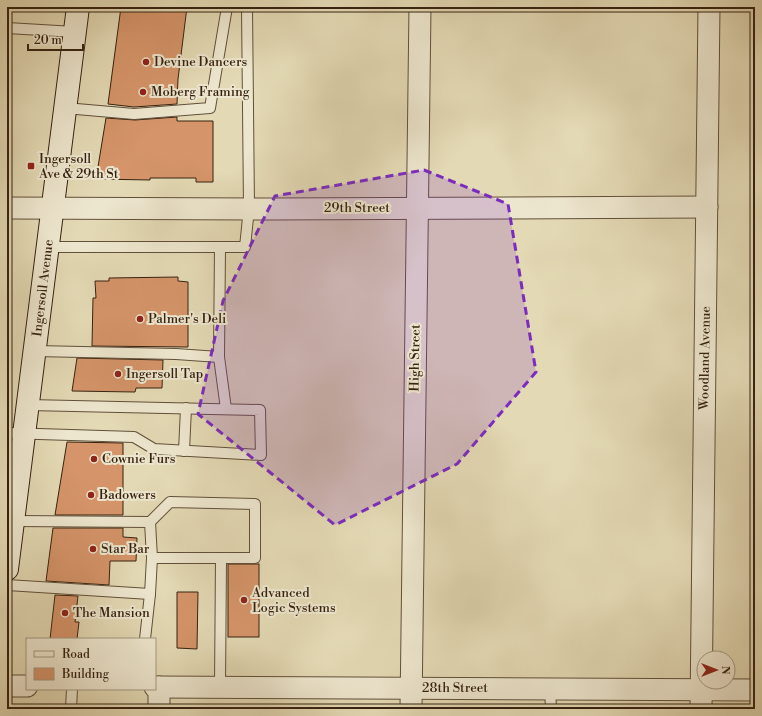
<svg xmlns="http://www.w3.org/2000/svg" width="762" height="716" viewBox="0 0 762 716" font-family="'Libre Bodoni',serif">
<rect width="100%" height="100%" fill="#e3d9b4"/>
<filter id="stains"><feTurbulence type="fractalNoise" baseFrequency=".005" numOctaves="4"/><feColorMatrix values="0 0 0 0 .2 0 0 0 0 .09 0 0 0 0 .02 0 0 0 .5 -.17"/></filter>
<radialGradient id="worn" r=".72"><stop offset=".6" stop-color="#630" stop-opacity="0"/><stop offset="1" stop-color="#630" stop-opacity=".3"/></radialGradient>
<!-- building -->
<g fill="#d59469" stroke="#362211">
<polygon points="121,7 187,7 178,79 177,104 134,107 108,104"/>
<polygon points="177,117 177,121 213,121 213,182 196,182 196,178 150,178 150,180 96,179 106,118 135,120"/>
<polygon points="178,277 178,281 188,282 188,347 92,346 93,298 96,298 95,281 109,281 109,278"/>
<polygon points="77,358 163,360 162,388 136,388 135,392 72,391"/>
<polygon points="67,442 123,443 123,515 55,515"/>
<polygon points="53,528 123,528 123,537 137,538 136,561 110,561 109,585 46,581"/>
<rect x="228" y="564" width="31" height="73"/>
<polygon points="177,592 198,592 197,649 177,648"/>
<polygon points="55,595 78,596 75,622 79,622 77,639 50,639"/>
</g>
<g fill="none" stroke-linecap="round" stroke-linejoin="round">
<!-- service casing -->
<g stroke="#61503a" stroke-width="12">
<g id="service">
<polyline points="7,28 75,32"/>
<polyline points="65,108 134,114 210,108 227,7"/>
<polyline points="48,247 245,247 249,208 247,7"/>
<polyline points="35,351 176,354 219,357 220,247"/>
<polyline points="219,357 226,409"/>
<polyline points="7,433 134,437 154,449 261,455 260,410 28,405"/>
<polyline points="184,451 186,408"/>
<polyline points="13,521 150,522 170,502 255,504 255,558 152,558 150,522"/>
<polyline points="7,585 150,594"/>
<polyline points="145,639 150,594 152,558"/>
<polyline points="220,687 221,558"/>
<polyline points="550,688 551,709"/>
<polyline points="71,709 72,689"/>
</g>
</g>
<!-- minor casing -->
<g stroke="#61503a" stroke-width="23">
<g id="minor">
<polyline points="7,208 270,209 707,207"/>
<polyline points="7,686 27,686"/>
<polyline points="155,687 755,690"/>
<polyline points="159,687 159,709"/>
<polyline points="411,709 420,7"/>
<polyline points="701,709 709,7"/>
</g>
</g>
<!-- secondary casing -->
<g stroke="#362211" stroke-width="24">
<polyline id="secondary" points="7,569 78,7"/>
</g>
<!-- service -->
<use href="#service" stroke="#ede6ce" stroke-width="10"/>
<!-- minor -->
<use href="#minor" stroke="#ede6ce" stroke-width="21"/>
<!-- secondary -->
<use href="#secondary" stroke="#ede6ce" stroke-width="22"/>
</g>
<!-- marked area -->
<path fill="#7b2cbf" fill-opacity="0.2" stroke="#7b2cbf" stroke-width="3" stroke-dasharray="8 5" stroke-linejoin="round" d="M424,170L508,204L536,372L457,464L335,525L198,414L223,301L275,196Z"/>
<!-- markers -->
<g fill="#8f2418" stroke="#ede6ce" stroke-width="1.5">
<circle cx="146" cy="62" r="4"/>
<circle cx="143" cy="92" r="4"/>
<rect x="27" y="162" width="8" height="8" rx="2"/>
<circle cx="140" cy="319" r="4"/>
<circle cx="118" cy="374" r="4"/>
<circle cx="94" cy="459" r="4"/>
<circle cx="91" cy="495" r="4"/>
<circle cx="93" cy="549" r="4"/>
<circle cx="244" cy="600" r="4"/>
<circle cx="65" cy="613" r="4"/>
</g>
<g text-anchor="middle" dominant-baseline="central" stroke-width="4" stroke-linejoin="round" paint-order="stroke">
<!-- poi labels -->
<g font-size="13" fill="#362211" stroke="#ede6ce" text-anchor="start">
<text x="154" y="62">Devine Dancers</text>
<text x="151" y="92">Moberg Framing</text>
<text x="39" y="159">Ingersoll<tspan x="39" dy="15">Ave &amp; 29th St</tspan></text>
<text x="148" y="319">Palmer's Deli</text>
<text x="126" y="374">Ingersoll Tap</text>
<text x="102" y="459">Cownie Furs</text>
<text x="99" y="495">Badowers</text>
<text x="101" y="549">Star Bar</text>
<text x="252" y="593">Advanced<tspan x="252" dy="15">Logic Systems</tspan></text>
<text x="73" y="613">The Mansion</text>
</g>
<!-- street labels -->
<g font-size="13" fill="#362211" stroke="#ede6ce">
<text x="357" y="208">29th Street</text>
<text transform="translate(43 288) rotate(-83)">Ingersoll Avenue</text>
<text transform="translate(415 358) rotate(-89)">High Street</text>
<text transform="translate(705 358) rotate(-89)">Woodland Avenue</text>
<text x="455" y="688">28th Street</text>
</g>
</g>
<!-- margin -->
<rect width="762" height="716" fill="none" stroke="#e3d9b4" stroke-width="24"/>
<rect x="8" y="8" width="746" height="700" fill="none" stroke="#362211" stroke-width="2"/>
<rect x="12" y="12" width="738" height="692" fill="none" stroke="#362211"/>
<!-- legend -->
<rect x="26" y="638" width="130" height="52" fill="#ede6ce" stroke="#a49882"/>
<rect x="34" y="651" width="20" height="6" fill="#ede6ce" stroke="#a49882"/>
<text x="62" y="658" font-size="12" fill="#362211">Road</text>
<rect x="34" y="668" width="20" height="12" fill="#d59469" stroke="#a49882"/>
<text x="62" y="678" font-size="12" fill="#362211">Building</text>
<!-- north arrow -->
<g transform="translate(716 670) rotate(90)"><circle r="19" fill="#ede6ce" stroke="#a49882"/>
<path d="M0-3L7 15L0 10L-7 15Z" fill="#8f2418"/>
<text y="-6" font-size="11" font-weight="bold" text-anchor="middle" fill="#362211">N</text>
</g>
<!-- scale -->
<path d="M28 44v6h55v-6" fill="none" stroke="#362211" stroke-width="2"/>
<text x="34" y="44" font-size="12" fill="#362211" stroke="#ede6ce" stroke-width="3" paint-order="stroke">20 m</text>
<rect width="100%" height="100%" filter="url(#stains)"/>
<rect width="100%" height="100%" fill="url(#worn)"/>
</svg>
